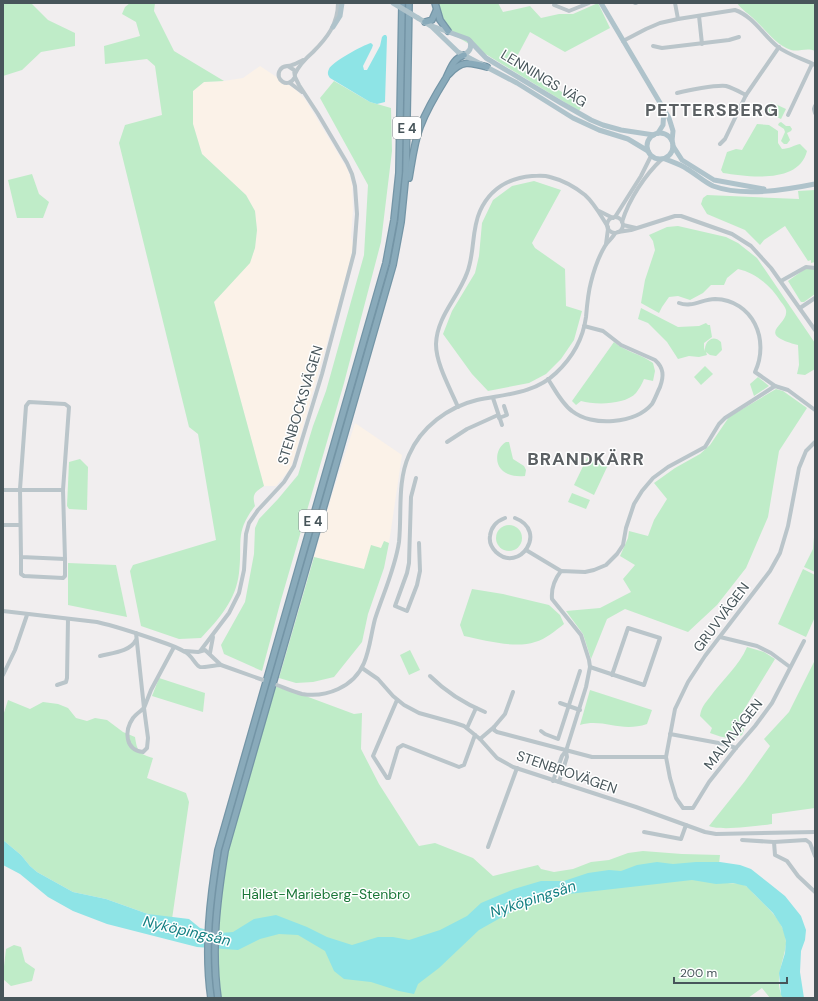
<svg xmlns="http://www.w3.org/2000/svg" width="818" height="1001" viewBox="0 0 818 1001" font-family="'DM Sans',sans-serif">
<rect width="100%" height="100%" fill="#f1eeef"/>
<!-- commercial -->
<g fill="#fbf2e8">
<polygon points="260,66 296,90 305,99 348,170 352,184 353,210 351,237 353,244 350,263 293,461 290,469 276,486 264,486 214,302 250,262 255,248 257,230 255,211 246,195 202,154 193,124 193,91 204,82 224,81 243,78"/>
<polygon points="355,423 402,455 389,543 384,542 381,549 364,569 314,557 331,498"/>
</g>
<!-- green -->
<g fill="#bfecc8">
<polygon points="3,3 31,3 48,20 75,33 75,46 41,52 22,70 3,76"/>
<path d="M130,3H155L154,11L174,51L224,81L204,82L193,91V124L202,154L246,195L255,211L257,230L255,248L250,263L214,302L264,486C254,493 252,494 255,506C234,533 243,543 239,573C236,600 219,619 201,638L179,639L141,626L130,571L133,565L216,540L198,434L189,427L119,143L125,125L162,115L155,66L147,59L105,64L104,46L140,36L136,22L122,14L125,7Z"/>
<polygon points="438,3 498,3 503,12 530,6 541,18 559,14 573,14 598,3 610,28 565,52 530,32 513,64 583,104 579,111 456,36 443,19"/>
<path d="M737,3H815V51C807,47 799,52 791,50C776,45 766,30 755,20C749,14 742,10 737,3Z"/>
<polygon points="334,81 370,102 391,108 392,151 381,242 344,383 281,600 262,671 224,654 221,645 245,602 254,554 255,528 259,519 278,499 298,475 313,426 326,391 364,255 368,185 320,98"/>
<polygon points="771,102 786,109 781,119 766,112"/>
<polygon points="781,122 786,126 790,126 792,129 791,131 787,133 790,140 787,144 784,144 781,141 785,132 784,129 778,125 779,123"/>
<path d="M757,124L769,125L778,131V143L782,149C789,149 794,145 800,144L807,151C799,184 749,177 723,173L721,170L727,152L736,149L742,150Z"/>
<polygon points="32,174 39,194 49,202 43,218 17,218 8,180"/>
<polygon points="534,181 561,190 532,243 535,248 565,269 566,306 582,311 574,340 561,359 546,374 529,383 488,391 472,374 443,334 452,311 475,273 479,256 482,223 493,200 512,186"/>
<polygon points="815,190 815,262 811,263 811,260 808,261 785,226 764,240 760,245 745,230 707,214 701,204 703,198 707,195 799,199 798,191"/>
<path d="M678,226L726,237L738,243L757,258L815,343V369L805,375L797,374L799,365L798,345C753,333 789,326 786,310C785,307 783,304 781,302C771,286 756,273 738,269L727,278L724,285H711L703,293L690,300L678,296L669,297L662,307L659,313L641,303L645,280L655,250L653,241L649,235L667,227Z"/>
<polygon points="809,266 815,269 815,294 804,302 801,302 788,281"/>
<path d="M641,308L678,327L699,326L706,323L708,325H710L712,337L704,343V348L705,351C704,343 712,333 721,342L722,350L716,356L710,355L706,352L707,355L699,357L689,356L678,359L667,342L648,323L638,319Z"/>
<path d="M614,342C626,352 641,354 653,363L655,371L653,381L644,379C642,384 639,389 636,393C625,405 595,405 581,401L576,405L572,401Z"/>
<polygon points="705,366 713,374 701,385 694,377"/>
<polygon points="758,377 769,386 754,396 750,384"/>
<polygon points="776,389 783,391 807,408 779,451 768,517 746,568 717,605 688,632 625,609 607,619 591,659 583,634 566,611 600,608 631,592 623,579 635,565 620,556 628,538 629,531 648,536 654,520 667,499 654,483 675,468 700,454 710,445 729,417"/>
<path d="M506,442H509L513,459L524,466L526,470L525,476C517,477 507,476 501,469C494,461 497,447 506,442Z"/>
<polygon points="588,456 608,465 594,495 574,485"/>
<polygon points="80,459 88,467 87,510 69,509 67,506 69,462"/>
<polygon points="572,493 590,500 586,509 568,502"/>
<circle cx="509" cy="538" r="13"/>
<polygon points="815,525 815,572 804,567 813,549"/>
<polygon points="384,541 389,543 384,568 368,614 362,642 334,677 313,682 296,683 279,678 314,557 364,569 371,545 381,548"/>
<polygon points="68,563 116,565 127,617 68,605"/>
<polygon points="803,569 815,575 815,617 806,637 778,624"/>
<path d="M472,589L503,594L549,605L560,615L564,624C555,631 546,639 535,642C515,649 484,640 464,636L460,625Z"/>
<path d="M747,647L764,652L775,659L740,716L744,730L742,735C731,741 721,737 710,733L712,728L700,716C701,708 705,703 710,697C722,680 739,666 747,647Z"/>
<polygon points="410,650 420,670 409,675 400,655"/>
<path d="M815,660V808L772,814V824C758,826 720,831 709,826L745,781L770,746L764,739L789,712Z"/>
<polygon points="159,678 205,693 203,712 152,696"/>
<path d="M276,685L354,714L362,713L361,749L379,784L416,842L419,846L435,843L473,858L493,876L538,865L541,869L554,872L573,869L591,862L609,860L628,853L643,851L682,854L720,855L717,882C726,884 736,882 744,885C749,887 752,892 756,896C768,908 787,924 786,944C784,962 773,980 783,998H770L762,988L748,998H221C213,949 218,867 237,821Z"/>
<path d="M590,690L652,710L647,724C620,733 604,718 580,725Z"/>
<path d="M8,700L30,709L43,702L58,704L68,708L76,718L87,721L95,718L107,720L123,732L135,737C137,751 139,754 153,758L147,778L186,793L189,802L172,919L148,914L106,899L73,892L37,872L30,866L21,855L3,840V716Z"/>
<polygon points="14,945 21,947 25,962 35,969 32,981 11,986 3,979 3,975 6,949"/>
</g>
<!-- water -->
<g fill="#8ee4e6">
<path d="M384,35H386L387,37L385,102L377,104L370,102L330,78C328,75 327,73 329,69C332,62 363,45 371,43L373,45L372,48L363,66L364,70H367L380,46L382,37Z"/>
<polygon points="3,840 21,855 30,866 37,872 73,892 106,899 148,914 189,919 200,928 220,933 233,932 254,919 276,915 307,927 327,937 352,945 378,937 393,937 409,940 440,930 467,916 481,903 514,889 541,881 564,881 588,873 609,870 621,871 637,865 657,862 673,864 696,862 720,862 740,865 751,869 770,884 785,896 801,916 806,930 805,940 801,951 800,972 804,998 783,998 781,995 779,973 785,953 786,941 782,927 773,913 746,886 733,883 716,884 692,880 560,895 532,903 511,912 479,930 439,968 418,984 414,994 399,991 371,982 344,979 334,971 325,951 298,935 279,934 260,939 238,950 197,947 107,924 73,911 48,897 20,874 3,865"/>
</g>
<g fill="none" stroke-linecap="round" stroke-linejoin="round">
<!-- highway casing -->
<g stroke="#7495a6" stroke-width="8">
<g id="highway">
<polyline points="435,3 440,20 448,31"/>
<polyline points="425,22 432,20 436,11"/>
<path d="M449,74C462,60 469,62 487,67"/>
<path d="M409,178C412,161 414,143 420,127C427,109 436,94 446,78C451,68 453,59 464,55"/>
<path d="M211,998C204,949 210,898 218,850L386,263L394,220L399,173L402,3"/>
<path d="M218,998C211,949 217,900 225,851L393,265L401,222L406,172L409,3"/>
</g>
</g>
<!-- minor -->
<g stroke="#bac5ca" stroke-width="4">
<polyline points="635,3 636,3"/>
<polyline points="675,3 678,19"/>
<polyline points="554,5 569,11 589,3"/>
<polyline points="699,16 702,44"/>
<path d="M623,41L646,29L660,23L678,19L735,10C753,16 764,36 778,47C789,55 803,59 815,65"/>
<polyline points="653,46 662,48 729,40 739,37"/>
<path d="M288,66L294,70L295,77C288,90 274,79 280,70C283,65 287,67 292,65C296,64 299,62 303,60"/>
<path d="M295,74C299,65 305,59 313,52C327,38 338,24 338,3"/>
<polyline points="290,83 302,92"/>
<path d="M677,93C688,90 715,85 726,86C733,88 740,92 746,95"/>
<polyline points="815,106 814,109 815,113"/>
<polyline points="788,115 812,64"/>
<polyline points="720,144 725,139 746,95 779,47"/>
<polyline points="599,211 613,218"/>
<polyline points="615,217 641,176 651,156"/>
<circle cx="615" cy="225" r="8"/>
<path d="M622,222C629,199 645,175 662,159"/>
<polyline points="623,225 636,228"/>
<polyline points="618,232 631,230 675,216 681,216 732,234 751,246 771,268 815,330"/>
<polyline points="606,244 608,229"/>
<polyline points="781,281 806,267 815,268"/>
<path d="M679,303C692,308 702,299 715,299C753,300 770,340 755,372L775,386"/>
<polyline points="800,308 815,298"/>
<path d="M548,379C555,390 562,404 572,411C592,427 635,424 652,404C655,399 657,393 660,387C664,376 664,368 655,360L621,345L603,331L584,326"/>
<polyline points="493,398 502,425"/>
<polygon points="29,402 65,404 69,407 63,490 65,559 21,557 20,489 26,406"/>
<path d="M458,407C450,388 436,364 436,344C437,316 458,298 467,273C475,253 471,231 480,211C490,189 509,178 532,176C538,176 544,175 550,177C562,180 575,187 585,195C595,204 601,216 608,227"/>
<polyline points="499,418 507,415 504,406"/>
<polyline points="447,442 467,429 498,415"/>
<polyline points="416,478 411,497 409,563 407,573 395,606 407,611 417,585 420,571 419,543"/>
<polyline points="3,490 63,490"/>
<path d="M505,518C497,521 491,527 490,536C489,542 492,548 496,552C519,574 549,531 515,518"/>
<polyline points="3,525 20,525"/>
<polyline points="526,550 561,571"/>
<polyline points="21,557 21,574 24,576 63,578 65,576 65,559"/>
<path d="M3,611L97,622C119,627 139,634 159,641C168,644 177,647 185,652C192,655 195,665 200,667C202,668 215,665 221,665"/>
<path d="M136,633L144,708C141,711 136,714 133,718C124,731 125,750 143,752L147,748L148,738L144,708L151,690L174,647"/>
<polyline points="720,637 757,646 771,653 790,667"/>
<polyline points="804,641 772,703 755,726 736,748 709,782 693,808 683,808 676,798 670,778 666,757 675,709 688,682 705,656 770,571 780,553 788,526 799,468 806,451 815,442"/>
<polyline points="201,650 229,613 239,593 244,570 246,534 249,523 258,510 284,482 294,466 322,374 354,253 357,214 355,186 352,174 347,163 318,114 299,85 295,77"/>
<polyline points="185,651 198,652 205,650 221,665 263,680"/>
<polyline points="210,653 213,637"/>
<path d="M100,656C111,653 130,652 136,640"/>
<polyline points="590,667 644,685 660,638 628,628 612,675"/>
<polyline points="362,668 378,679 393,696 404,705 419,713 455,723 464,726 480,739 497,758 513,767 636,807 705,832 716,834 815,832"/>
<polyline points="3,675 15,650 27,615"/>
<path d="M430,676C446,692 463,703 485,712"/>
<polyline points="57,685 66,682 67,678 68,619"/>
<path d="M277,685C285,688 294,692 302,694C326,698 354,687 364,663C370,649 371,634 375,619C383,594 395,569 399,542C402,513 397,482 409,455C421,427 448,407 477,400C506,394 534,394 556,373C572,358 583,339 586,317C587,305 588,293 591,282C594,270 599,256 605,246C608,241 613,238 615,233"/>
<polyline points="513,692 505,714 494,727 494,730 497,732 592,757 666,757"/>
<polyline points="397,700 373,756 387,778 389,778 398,748 403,745 459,767 464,765 475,735"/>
<polyline points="560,703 580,710"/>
<polyline points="467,728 476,708"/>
<polyline points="541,731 545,734 558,739 580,671"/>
<polyline points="670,734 724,744 736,748"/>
<polyline points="480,739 494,727"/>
<path d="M553,781L562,756L566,751L586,687L590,667L589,660L581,635L552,599C551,588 554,580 561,571L585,572L594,570L606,565L617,554L623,545L626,528L634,504L642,491L653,478L668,467L705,447L719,424L725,418L775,386L788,390L815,410"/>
<polyline points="559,782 567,757 566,751"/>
<polyline points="644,832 681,839 686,825"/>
<polyline points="742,840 774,842 806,840 810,843 815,856"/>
<polyline points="774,842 775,855 787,861 798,876 815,892"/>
<polyline points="488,847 517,768"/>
</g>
<!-- major -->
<g stroke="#afc3cb" stroke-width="5">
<polyline points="601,3 669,118 673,131 672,141"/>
<polyline points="418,18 431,26 458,52 517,83 573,118 599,130 628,139 648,151"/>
<polyline points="432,26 468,39 486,58 561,103 591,120 603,125 621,130 654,135"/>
<polyline points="333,27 340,16 342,3"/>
<path d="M464,55C470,51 472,48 470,41"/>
<circle cx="660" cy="146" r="13"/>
<polyline points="658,133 663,125 664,110"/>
<polyline points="673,146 682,160 714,180 764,189"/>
<path d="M665,159C672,162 680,164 687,169C696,174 704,182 713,186C743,197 785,190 815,184"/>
</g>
<!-- highway -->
<use href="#highway" stroke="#89aaba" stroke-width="5.5"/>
<!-- major-bridge -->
<polyline stroke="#afc3cb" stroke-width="5" points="393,3 418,18"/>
</g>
<g text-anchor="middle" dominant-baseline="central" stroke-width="3" stroke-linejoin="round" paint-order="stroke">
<!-- shield labels -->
<g fill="#fff" stroke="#7e888c" stroke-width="1">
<rect x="393" y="117" width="28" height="22" rx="3"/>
<rect x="299" y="510" width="28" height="22" rx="3"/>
</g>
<g font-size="13" font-weight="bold" fill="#47555a">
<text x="407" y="128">E 4</text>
<text x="313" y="521">E 4</text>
</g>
<!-- street labels -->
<g font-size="14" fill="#47555a" stroke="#fff">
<text transform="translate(544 78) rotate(31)">LENNINGS VÄG</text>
<text transform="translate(300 405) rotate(-73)">STENBOCKSVÄGEN</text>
<text transform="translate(721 617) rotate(-53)">GRUVVÄGEN</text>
<text transform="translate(733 734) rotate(-52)">MALMVÄGEN</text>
<text transform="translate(567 772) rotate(19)">STENBROVÄGEN</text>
</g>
<!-- park labels -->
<g font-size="14" fill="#1c7739" stroke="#fff">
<text x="326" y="894">Hållet-Marieberg-Stenbro</text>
</g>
<!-- water labels -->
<g font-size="15" font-style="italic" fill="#148083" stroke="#fff">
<text transform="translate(533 899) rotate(-18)">Nyköpingsån</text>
<text transform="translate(187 931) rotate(13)">Nyköpingsån</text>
</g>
<!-- district labels -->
<g font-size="18" font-weight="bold" letter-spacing="1" fill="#5b6063" stroke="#fff">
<text x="712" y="110">PETTERSBERG</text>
<text x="586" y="459">BRANDKÄRR</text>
</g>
</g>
<!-- border -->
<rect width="818" height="1001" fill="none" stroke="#47555a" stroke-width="8"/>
<!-- scale -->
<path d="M674 977v6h113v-6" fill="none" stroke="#47555a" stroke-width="2"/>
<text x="680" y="977" font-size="12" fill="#47555a" stroke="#ffffff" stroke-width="3" paint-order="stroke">200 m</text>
</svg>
